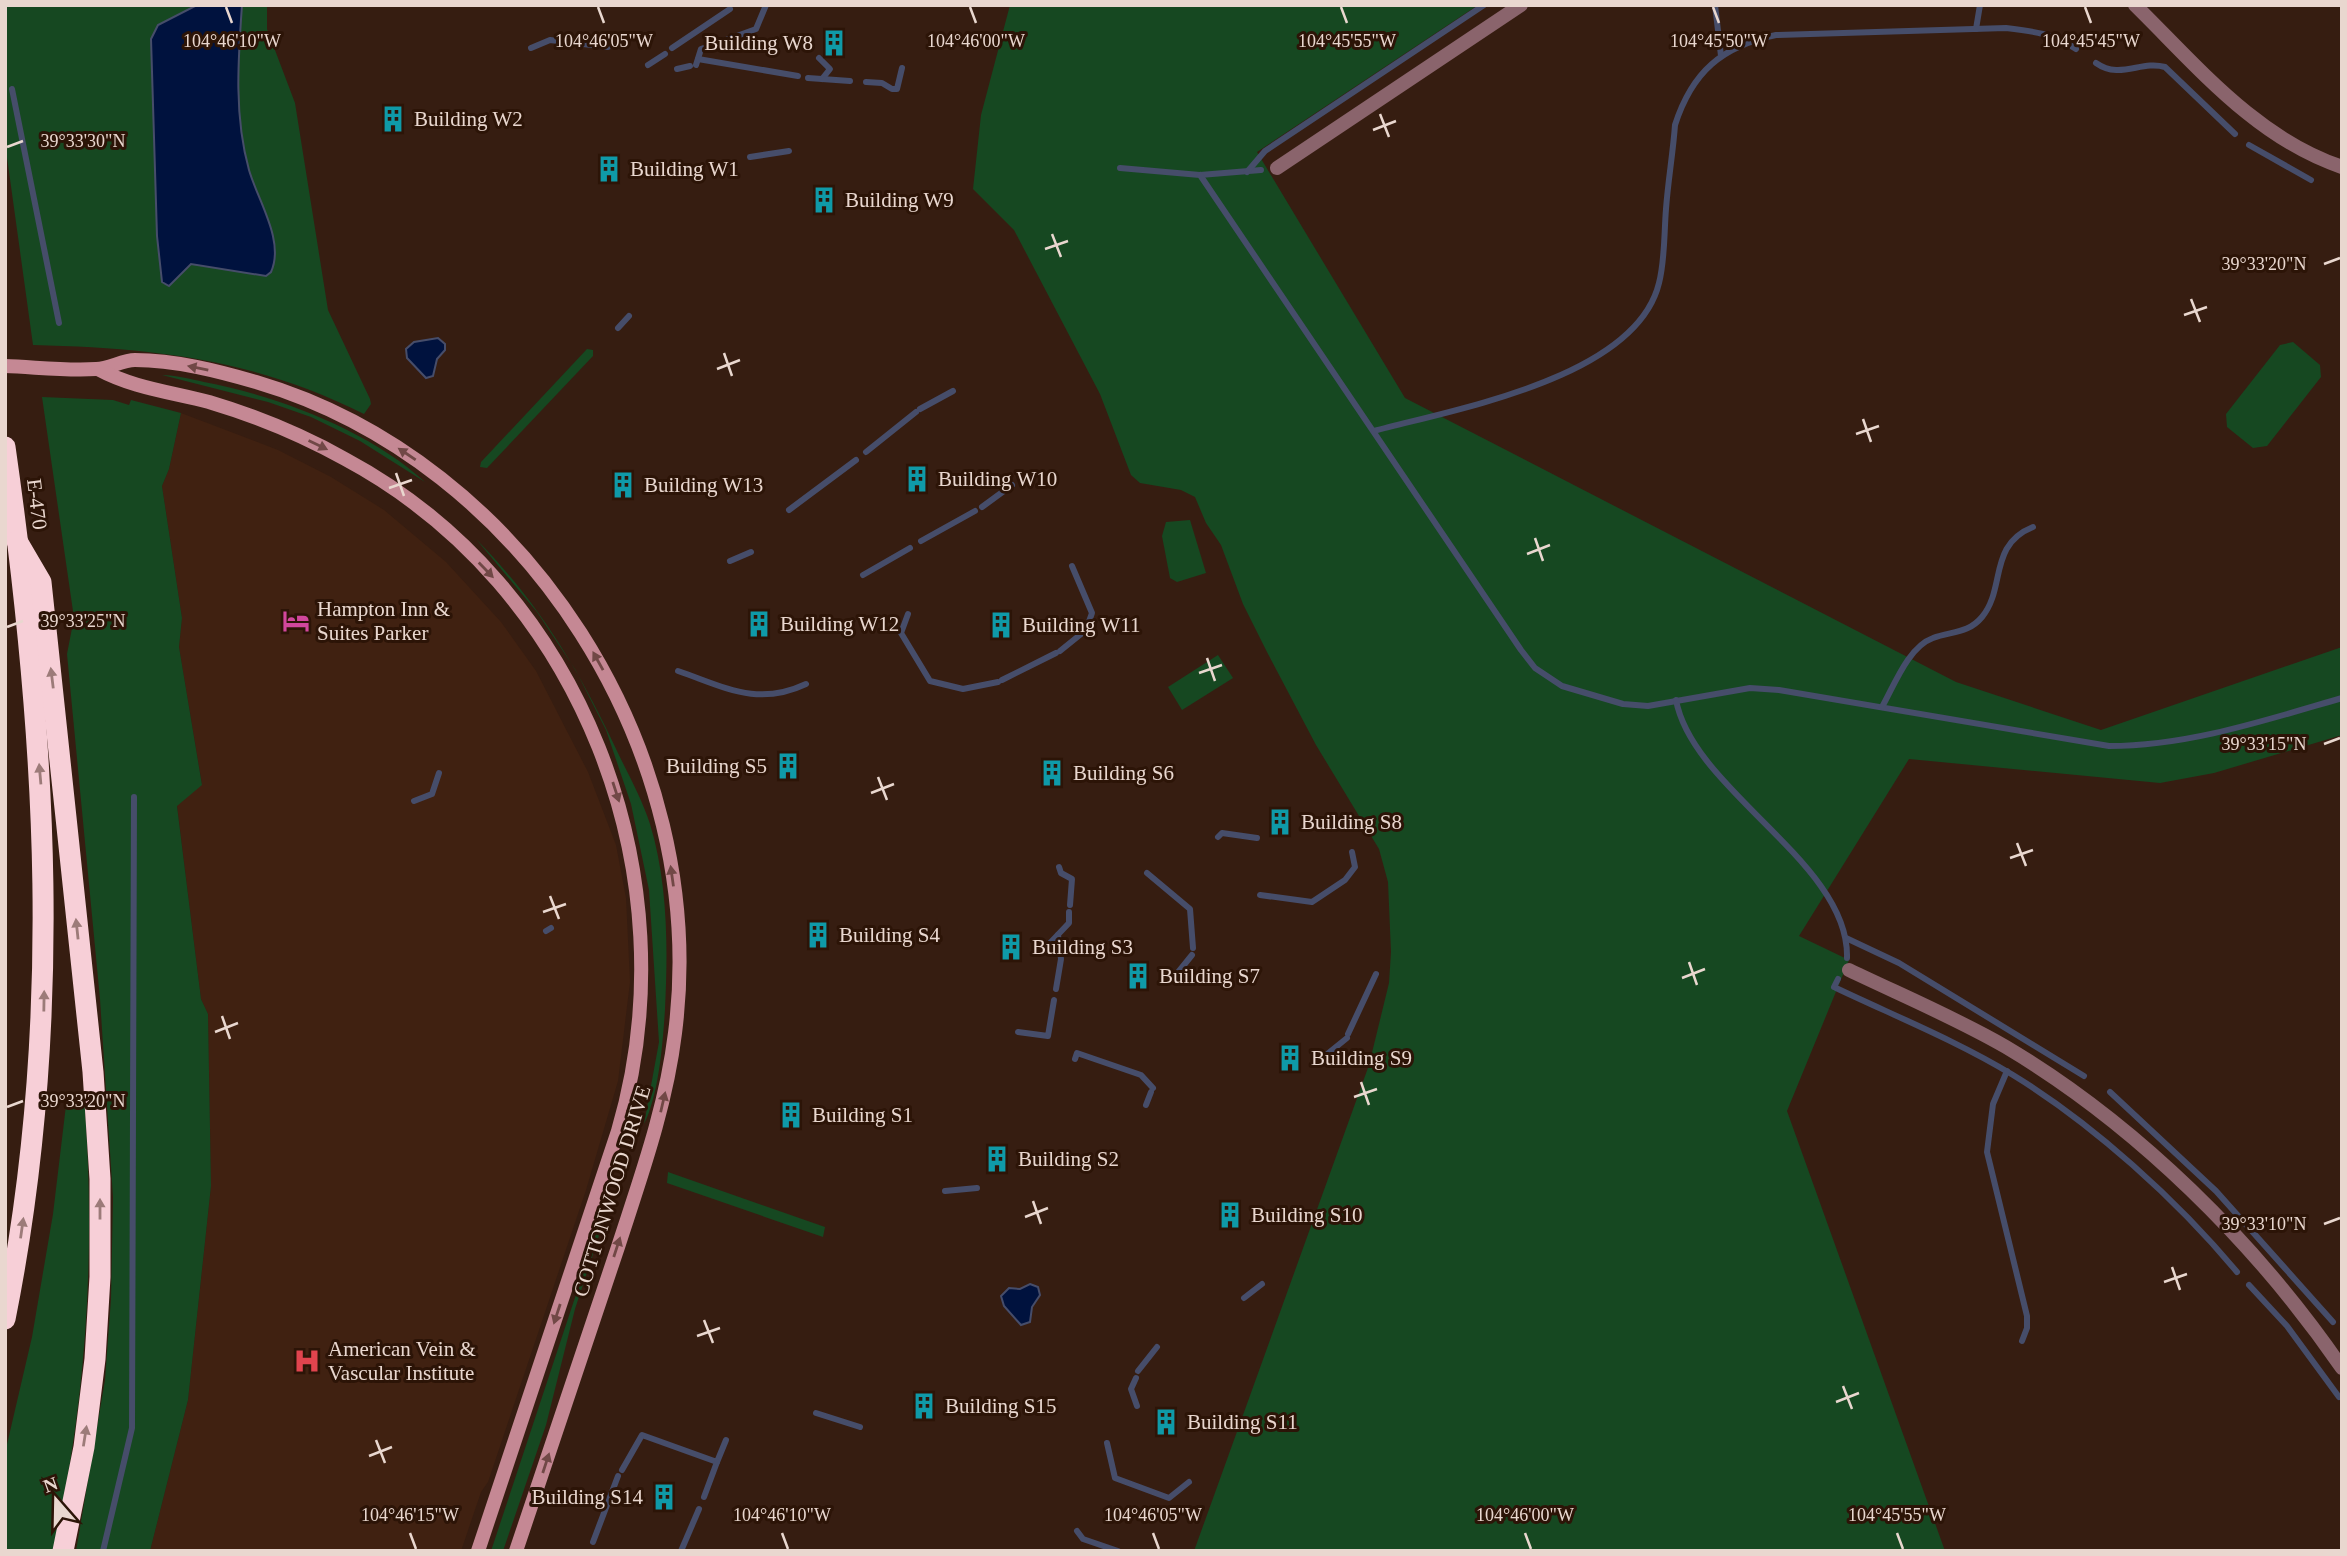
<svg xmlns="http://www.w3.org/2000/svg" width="2347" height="1556" viewBox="0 0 2347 1556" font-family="Georgia,serif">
<rect width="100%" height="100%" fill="#361d11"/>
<!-- built -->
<polygon fill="#402111" points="181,413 278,450 331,477 384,510 446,562 501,622 536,671 588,772 616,845 626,898 630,982 618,1081 586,1190 488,1482 481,1492 461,1551 150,1551 188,1400 211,1186 208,1014 201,999 177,805 202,784 179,647 182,618 162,486 169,469"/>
<!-- green -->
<g fill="#164821">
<path d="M5,5H267V29L295,103L328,310L370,399L371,404L364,414C254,359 154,348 33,345L5,143Z"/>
<polygon points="1010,5 1478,5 1257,152 1405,398 1956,682 2101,730 2342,647 2342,735 2214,773 2160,783 1909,759 1799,936 1849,960 1787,1111 1945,1551 1194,1551 1369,1065 1389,983 1391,952 1388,882 1379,849 1316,745 1267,652 1243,604 1221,545 1206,523 1195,497 1181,490 1140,483 1131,475 1100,394 1014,230 973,189 981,115"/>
<polygon points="2293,342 2320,365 2321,377 2267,446 2253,448 2227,427 2226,414 2280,345"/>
<polygon points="587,349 593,350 593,356 487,468 480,467 481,462"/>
<path d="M162,375C175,375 191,379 204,382C278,396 370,431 425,482L360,441L311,417L268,402Z"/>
<polygon points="42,397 113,400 129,405 131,400 181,413 169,469 162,486 182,618 179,647 202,785 177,806 201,999 208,1014 211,1186 188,1400 150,1551 76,1551 105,1380 111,1299 113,1197 100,999 67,654 74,618"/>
<polygon points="1190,520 1206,573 1177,582 1170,578 1162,536 1166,522"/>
<path d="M476,539C538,602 580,671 617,751C628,774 642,799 650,824C668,883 668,948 665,1009C663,1041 659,1095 644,1124L659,1042L649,890L631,804L606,730L575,669L537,612Z"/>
<polygon points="1218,655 1233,678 1182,710 1168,687"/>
<path d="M84,1095C96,1249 87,1400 53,1551H5V1453L32,1337L53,1214L67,1097Z"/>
<polygon points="668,1172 825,1227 823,1237 667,1183"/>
<polygon points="608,1198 611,1199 575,1309 546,1425 503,1551 491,1551"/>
</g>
<!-- water -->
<g fill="#00123e" stroke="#464d6a" stroke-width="2">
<path d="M197,5H242C238,61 234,116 249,170C258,201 285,241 271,272L266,276L191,264L169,286L162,282L157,236L151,39L158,25Z"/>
<polygon points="438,338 445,344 445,350 437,359 433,376 426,378 407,358 406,349 414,342"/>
<polygon points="1030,1284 1038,1287 1040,1295 1032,1307 1030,1322 1021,1325 1004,1306 1001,1296 1009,1288 1020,1289"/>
</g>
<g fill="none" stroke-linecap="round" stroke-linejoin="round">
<!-- stream -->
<g stroke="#464d6a" stroke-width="6">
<polyline points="1715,5 1721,56"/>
<polyline points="1976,29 1980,5"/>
<polyline points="531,48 550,40 608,47"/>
<polyline points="672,48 730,9"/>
<polyline points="819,58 830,69 822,79"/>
<polyline points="698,59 798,76"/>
<path d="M2096,63C2120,80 2141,60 2165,67L2235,134"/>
<polyline points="648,65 665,54"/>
<polyline points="696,65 701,49 756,29 766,5"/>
<polyline points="677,69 690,66"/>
<polyline points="808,78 850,81"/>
<polyline points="866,82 882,83 892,89 897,89 902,68"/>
<polyline points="12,89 59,323"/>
<polyline points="2249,145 2311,180"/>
<polyline points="750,157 789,151"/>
<polyline points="1120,168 1200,175 1261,170"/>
<polyline points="1247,172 1265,151 1484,5"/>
<path d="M1200,175L1521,650L1535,668L1562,686L1623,704L1648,706L1750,688L1779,690L2109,746C2188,746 2266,720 2342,698"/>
<polyline points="618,328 629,316"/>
<polyline points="920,409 953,391"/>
<path d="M1374,431C1455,409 1636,378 1659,283C1665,260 1664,233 1666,209C1668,181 1673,153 1675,125C1692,72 1722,46 1776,35L2006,28C2032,31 2055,34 2076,49"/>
<polyline points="866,452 916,412"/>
<polyline points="982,507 1012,485"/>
<polyline points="789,510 856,460"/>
<polyline points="921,541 975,511"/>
<polyline points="730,561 751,552"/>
<polyline points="863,575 910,548"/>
<polyline points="908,614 901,633 930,681 963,689 998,682"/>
<polyline points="1060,651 1086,630 1092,613 1072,566"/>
<path d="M678,671C725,687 757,707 806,684"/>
<polyline points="1002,680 1056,653"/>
<path d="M1676,700C1693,791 1850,863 1847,958"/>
<path d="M1882,707C1894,686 1908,647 1933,638C1951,631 1968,634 1982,617C2006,588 1988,545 2033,527"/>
<polyline points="414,801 432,794 439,773"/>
<polyline points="1218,837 1222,833 1257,838"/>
<polyline points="1059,867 1061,873 1072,879 1070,905"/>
<polyline points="1147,873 1190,909 1193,948"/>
<polyline points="1260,895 1312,902 1345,880 1355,867 1352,852"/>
<polyline points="546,931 551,928"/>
<polyline points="1846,938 1899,963 2084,1076"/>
<polyline points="1050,943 1069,923 1069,912"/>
<polyline points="1171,981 1192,955"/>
<polyline points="1834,987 1838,979"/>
<path d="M1836,988C1895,1016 1957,1041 2013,1075C2093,1124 2177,1200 2237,1272"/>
<polyline points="1056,989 1061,959 1058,935"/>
<polyline points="1018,1032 1048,1036 1054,1000"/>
<polyline points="1348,1034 1376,974"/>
<polyline points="1326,1055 1347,1038"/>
<polyline points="1075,1059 1077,1053 1141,1075 1153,1088"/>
<polyline points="2007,1071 1993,1104 1987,1152 2027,1316 2027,1328 2022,1341"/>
<polyline points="2110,1092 2216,1191 2333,1322"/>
<polyline points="1146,1105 1151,1092"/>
<polyline points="945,1191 977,1188"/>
<polyline points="2249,1285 2287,1326 2339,1397"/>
<polyline points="1244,1298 1262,1284"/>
<polyline points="1138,1371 1157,1347"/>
<polyline points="1136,1378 1131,1389 1137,1406"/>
<polyline points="816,1413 860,1427"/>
<polyline points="1107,1443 1115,1478 1169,1498 1189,1482"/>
<polyline points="622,1470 642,1435 717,1462 726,1440"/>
<polyline points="704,1497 717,1462"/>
<polyline points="1077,1531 1083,1539 1118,1551"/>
<polyline points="593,1542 618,1476"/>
<polyline points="103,1551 132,1428 134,797"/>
<polyline points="681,1551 699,1509"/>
</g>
<!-- street -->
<g stroke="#8a646c" stroke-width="14">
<path d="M2135,5C2198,67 2256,138 2342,167"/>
<polyline points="1277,168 1521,5"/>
<path d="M1849,970C1901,995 1956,1018 2006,1047C2137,1125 2256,1243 2342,1368"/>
</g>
<!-- secondary -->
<g stroke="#c58894" stroke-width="14">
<path d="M5,366C35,367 66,371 96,369C109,369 122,360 135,360C175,360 218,371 256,382C527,462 711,754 675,1033C666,1107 641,1176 618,1247C584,1348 550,1450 516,1551"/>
<path d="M98,369C133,388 171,392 209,402C256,416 302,435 345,459C582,586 693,876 618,1131L478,1551"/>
</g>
<!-- highway -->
<g stroke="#f7cfd7" stroke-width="21">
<path d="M5,447C47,742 64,1024 5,1319"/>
<polyline points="17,541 41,582 93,1072 100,1179 100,1277 95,1359 84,1447 63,1551"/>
</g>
</g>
<!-- one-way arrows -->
<defs><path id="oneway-solid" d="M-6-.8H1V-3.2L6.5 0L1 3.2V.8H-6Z" transform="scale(1.75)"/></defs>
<g fill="#714846">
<use href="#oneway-solid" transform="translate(198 368) rotate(-169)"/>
<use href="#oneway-solid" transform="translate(318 445) rotate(26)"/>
<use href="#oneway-solid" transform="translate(407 454) rotate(-146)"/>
<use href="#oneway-solid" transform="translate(486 570) rotate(46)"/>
<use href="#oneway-solid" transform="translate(598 661) rotate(-119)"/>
<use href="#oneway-solid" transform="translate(616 792) rotate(72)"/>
<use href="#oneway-solid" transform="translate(672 876) rotate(-98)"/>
<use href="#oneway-solid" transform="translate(663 1102) rotate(-77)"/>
<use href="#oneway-solid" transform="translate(617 1247) rotate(-72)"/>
<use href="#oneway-solid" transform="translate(557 1314) rotate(108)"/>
<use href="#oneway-solid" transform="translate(546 1463) rotate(-72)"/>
</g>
<g fill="#9c7b79">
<use href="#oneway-solid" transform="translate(52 678) rotate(-97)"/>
<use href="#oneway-solid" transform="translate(40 774) rotate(-95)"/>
<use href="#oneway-solid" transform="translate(77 929) rotate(-96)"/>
<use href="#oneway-solid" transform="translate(44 1001) rotate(-89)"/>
<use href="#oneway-solid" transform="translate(100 1209) rotate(-90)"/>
<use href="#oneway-solid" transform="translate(22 1228) rotate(-82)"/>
<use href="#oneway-solid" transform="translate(85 1436) rotate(-81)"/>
</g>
<!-- ticks -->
<path fill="none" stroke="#e9d7cf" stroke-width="2.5" d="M226,7L232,23M598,7L604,23M970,7L976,23M1341,7L1347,23M1713,7L1719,23M2085,7L2091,23M1380,114L1389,137M1373,130L1396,121M7,147L23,141M1052,234L1061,257M1045,249L1068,241M2324,264L2340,258M2191,299L2200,322M2184,315L2207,307M724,353L732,376M717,369L740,360M1863,419L1871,442M1856,434L1879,426M396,473L404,496M389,488L412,480M1535,538L1543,561M1527,554L1550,545M7,627L23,621M1207,658L1215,681M1199,673L1222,665M2324,744L2340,738M878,777L887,800M871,793L894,784M2017,843L2026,866M2010,858L2033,850M550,896L559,919M543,912L566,904M1689,962L1697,985M1682,978L1705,969M222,1016L230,1039M215,1032L238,1023M1361,1082L1369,1105M1354,1097L1377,1089M7,1107L23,1101M1033,1201L1041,1224M1025,1217L1048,1208M2324,1224L2340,1218M2172,1267L2180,1290M2164,1282L2187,1274M704,1320L713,1343M697,1336L720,1328M1843,1386L1852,1409M1836,1402L1859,1393M376,1440L385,1463M369,1456L392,1447M410,1533L416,1549M782,1533L788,1549M1153,1533L1159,1549M1525,1533L1531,1549M1897,1533L1903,1549"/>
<!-- icons -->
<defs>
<g id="building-bare" transform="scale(2.1)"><path d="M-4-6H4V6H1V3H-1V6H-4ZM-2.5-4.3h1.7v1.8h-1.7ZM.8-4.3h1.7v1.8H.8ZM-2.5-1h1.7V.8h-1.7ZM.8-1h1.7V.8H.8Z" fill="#0f9aa8" stroke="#2c1407" stroke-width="2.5" paint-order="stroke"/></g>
<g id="hotel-bare" transform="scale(2.1)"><path d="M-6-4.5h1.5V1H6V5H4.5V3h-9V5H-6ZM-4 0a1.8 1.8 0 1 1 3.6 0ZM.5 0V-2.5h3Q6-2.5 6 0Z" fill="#d1479c" stroke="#2c1407" stroke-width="2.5" paint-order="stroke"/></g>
<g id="hospital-bare" transform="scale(2.1)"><path d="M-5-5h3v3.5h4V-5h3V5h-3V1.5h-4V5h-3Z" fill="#e0444e" stroke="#2c1407" stroke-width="2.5" paint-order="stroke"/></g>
</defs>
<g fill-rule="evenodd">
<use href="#building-bare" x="834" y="43"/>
<use href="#building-bare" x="393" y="119"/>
<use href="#building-bare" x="609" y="169"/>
<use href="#building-bare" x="824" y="200"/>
<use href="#building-bare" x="917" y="479"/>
<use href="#building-bare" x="623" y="485"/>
<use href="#hotel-bare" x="296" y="621"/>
<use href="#building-bare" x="759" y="624"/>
<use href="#building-bare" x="1001" y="625"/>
<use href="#building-bare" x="788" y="766"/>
<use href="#building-bare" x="1052" y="773"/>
<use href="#building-bare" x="1280" y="822"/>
<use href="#building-bare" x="818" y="935"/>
<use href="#building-bare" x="1011" y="947"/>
<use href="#building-bare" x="1138" y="976"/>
<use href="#building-bare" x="1290" y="1058"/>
<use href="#building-bare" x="791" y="1115"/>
<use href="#building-bare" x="997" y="1159"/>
<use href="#building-bare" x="1230" y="1215"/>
<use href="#hospital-bare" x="307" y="1361"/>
<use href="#building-bare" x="924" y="1406"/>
<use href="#building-bare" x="1166" y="1422"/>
<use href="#building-bare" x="664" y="1497"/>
</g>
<g text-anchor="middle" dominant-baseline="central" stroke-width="6" stroke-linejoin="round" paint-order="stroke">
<!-- poi labels -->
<g font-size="21" fill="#e9d7cf" stroke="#2c1407" text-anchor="start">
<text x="813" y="43" text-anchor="end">Building W8</text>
<text x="414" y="119">Building W2</text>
<text x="630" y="169">Building W1</text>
<text x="845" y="200">Building W9</text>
<text x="938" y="479">Building W10</text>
<text x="644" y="485">Building W13</text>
<text x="317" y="609">Hampton Inn &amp;<tspan x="317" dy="24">Suites Parker</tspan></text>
<text x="780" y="624">Building W12</text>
<text x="1022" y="625">Building W11</text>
<text x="767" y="766" text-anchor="end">Building S5</text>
<text x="1073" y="773">Building S6</text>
<text x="1301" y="822">Building S8</text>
<text x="839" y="935">Building S4</text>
<text x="1032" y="947">Building S3</text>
<text x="1159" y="976">Building S7</text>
<text x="1311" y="1058">Building S9</text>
<text x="812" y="1115">Building S1</text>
<text x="1018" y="1159">Building S2</text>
<text x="1251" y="1215">Building S10</text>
<text x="328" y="1349">American Vein &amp;<tspan x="328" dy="24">Vascular Institute</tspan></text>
<text x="945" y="1406">Building S15</text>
<text x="1187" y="1422">Building S11</text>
<text x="643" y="1497" text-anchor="end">Building S14</text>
</g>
<!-- street labels -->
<g font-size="21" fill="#e9d7cf" stroke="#2c1407">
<text transform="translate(37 504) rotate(83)">E-470</text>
<text transform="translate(612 1191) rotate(-73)">COTTONWOOD DRIVE</text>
</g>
</g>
<g font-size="18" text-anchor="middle" fill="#e9d7cf" stroke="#2c1407" stroke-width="6" stroke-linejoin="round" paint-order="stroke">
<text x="2091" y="47">104°45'45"W</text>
<text x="232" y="47">104°46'10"W</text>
<text x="604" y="47">104°46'05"W</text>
<text x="976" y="47">104°46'00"W</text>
<text x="1347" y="47">104°45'55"W</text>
<text x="1719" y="47">104°45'50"W</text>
<text x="83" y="147">39°33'30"N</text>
<text x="2264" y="270">39°33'20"N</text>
<text x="83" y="627">39°33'25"N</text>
<text x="2264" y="750">39°33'15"N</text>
<text x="83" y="1107">39°33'20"N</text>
<text x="2264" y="1230">39°33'10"N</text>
<text x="410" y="1521">104°46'15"W</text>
<text x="782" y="1521">104°46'10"W</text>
<text x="1153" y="1521">104°46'05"W</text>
<text x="1525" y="1521">104°46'00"W</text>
<text x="1897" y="1521">104°45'55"W</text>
</g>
<!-- border -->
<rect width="2347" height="1556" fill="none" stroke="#e9d7cf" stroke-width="14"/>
<!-- north arrow -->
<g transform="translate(56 1500) rotate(340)" stroke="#2c1407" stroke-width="5" paint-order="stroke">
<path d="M0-5L12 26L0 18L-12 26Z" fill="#e9d7cf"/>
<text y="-10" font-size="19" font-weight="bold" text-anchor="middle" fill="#e9d7cf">N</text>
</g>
</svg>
